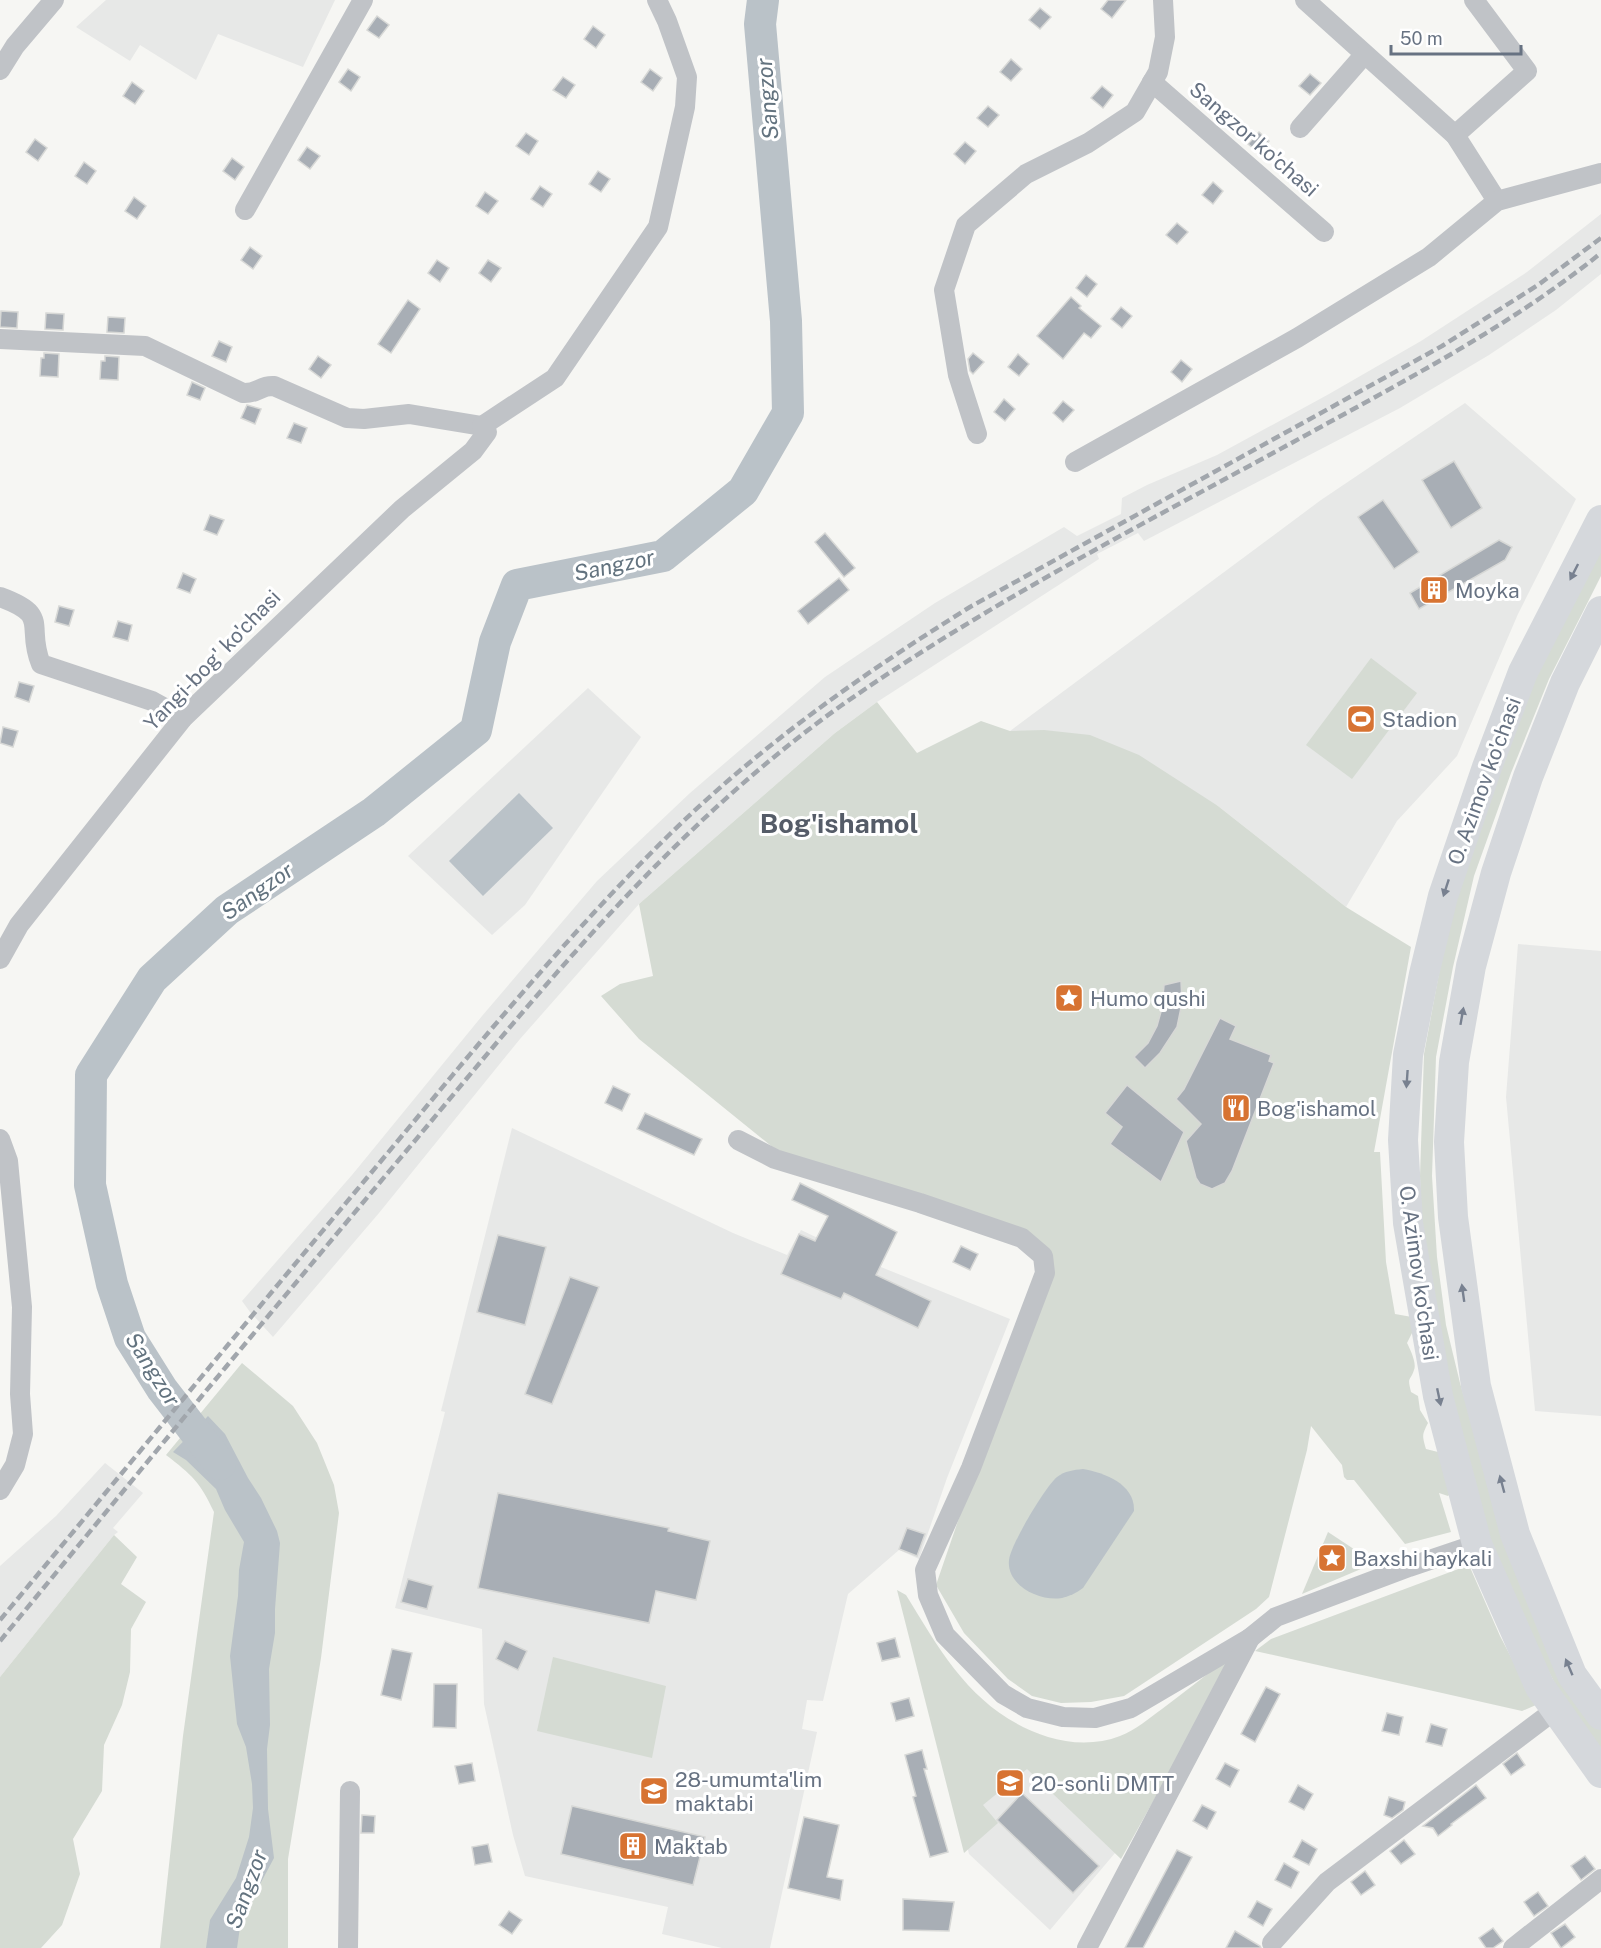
<svg xmlns="http://www.w3.org/2000/svg" width="1601" height="1948" viewBox="0 0 1601 1948" font-family="'Public Sans',sans-serif">
<rect width="100%" height="100%" fill="#f6f6f3"/>
<!-- built -->
<g fill="#e7e8e7">
<polygon points="106,0 335,0 303,67 218,34 196,80 140,45 130,61 76,27"/>
<polygon points="1601,214 1601,274 1556,310 1489,355 1400,408 1144,541 1138,533 1097,554 1099,559 877,702 835,733 639,904 520,1039 379,1213 273,1337 250,1312 242,1301 352,1175 482,1016 597,881 690,793 825,677 935,603 1064,527 1077,536 1121,514 1122,498 1147,485 1217,455 1329,394 1421,341 1527,272"/>
<polygon points="1465,403 1576,499 1518,614 1457,756 1397,821 1346,907 1218,806 1010,731 1321,500"/>
<polygon points="588,688 641,737 525,905 492,935 408,856"/>
<polygon points="1518,944 1601,951 1601,1416 1535,1411 1506,1097"/>
<polygon points="512,1128 733,1233 787,1255 801,1230 866,1261 1010,1319 947,1478 919,1559 899,1550 848,1594 823,1701 807,1700 802,1729 817,1732 770,1948 722,1948 662,1934 668,1907 525,1876 513,1835 484,1704 482,1629 395,1608 445,1412 441,1411"/>
<polygon points="105,1463 143,1493 113,1528 118,1532 114,1535 0,1677 0,1566 56,1516"/>
<polygon points="975,1707 1126,1840 1050,1930 969,1854 936,1725"/>
</g>
<!-- green -->
<g fill="#d5dbd3">
<polygon points="1601,543 1601,576 1549,679 1511,773 1474,876 1453,967 1436,1057 1432,1176 1437,1257 1446,1325 1460,1383 1506,1540 1601,1729 1601,1753 1558,1690 1514,1601 1491,1543 1448,1389 1423,1257 1420,1176 1424,1054 1440,968 1462,874 1536,676"/>
<polygon points="1371,658 1417,693 1352,779 1306,745"/>
<path d="M877,702L917,753L981,721L1010,731L1044,730L1090,735L1139,755L1218,806L1346,907L1411,947L1374,1152H1380L1386,1262L1395,1314L1412,1317L1415,1327L1407,1343C1410,1349 1417,1363 1414,1370C1410,1382 1407,1376 1411,1392L1418,1396L1420,1410L1428,1423C1422,1435 1422,1435 1426,1449L1438,1452L1450,1494L1448,1496L1439,1493L1451,1532L1405,1544L1354,1480H1347L1344,1477L1342,1465L1311,1426L1307,1450L1269,1597L1256,1609L1124,1696L1091,1702L1061,1703L1032,1696L1008,1679L964,1633L936,1585L1050,1253L781,1154L639,1039L601,996L620,984L653,976L639,904L835,733Z"/>
<path d="M242,1363L293,1406L317,1443L334,1485L339,1513L321,1658L288,1859V1948H160L183,1736L214,1512C200,1482 192,1475 166,1455Z"/>
<polygon points="1328,1532 1375,1563 1302,1594"/>
<polygon points="114,1535 137,1557 121,1584 146,1602 131,1629 130,1672 122,1705 104,1745 102,1791 73,1839 80,1874 62,1925 41,1948 0,1948 0,1677"/>
<polygon points="1469,1565 1500,1636 1536,1705 1522,1711 1255,1651 1271,1639"/>
<path d="M897,1590L906,1595C944,1657 975,1713 1048,1737C1071,1744 1097,1745 1120,1736C1136,1730 1149,1718 1162,1709C1183,1693 1204,1677 1224,1661L1229,1665L1121,1859L1027,1769L983,1805L998,1823L964,1853Z"/>
<polygon points="553,1657 666,1686 652,1758 537,1731"/>
</g>
<!-- water -->
<g fill="#bac2c8">
<polygon points="519,793 553,828 483,896 449,861"/>
<polygon points="208,1416 225,1434 248,1478 261,1498 277,1531 280,1543 275,1609 275,1633 269,1669 270,1725 267,1749 268,1809 274,1858 241,1920 237,1948 206,1948 210,1920 236,1878 249,1837 253,1808 252,1784 246,1747 237,1724 230,1656 238,1596 239,1570 244,1542 225,1510 216,1489 186,1460 173,1452"/>
<path d="M1083,1469C1105,1473 1135,1484 1134,1511L1083,1588C1076,1593 1070,1596 1062,1598C1041,1602 1006,1586 1009,1560C1011,1544 1045,1487 1057,1477C1065,1471 1073,1470 1083,1469Z"/>
</g>
<g fill="none" stroke-linecap="round" stroke-linejoin="round">
<!-- river -->
<polyline stroke="#bac2c8" stroke-width="32" points="220,1464 162,1389 130,1338 112,1284 90,1185 91,1075 152,979 227,910 374,812 476,730 495,642 517,585 663,556 743,491 788,413 786,321 760,24 763,0"/>
</g>
<!-- building -->
<g fill="#a8aeb5" stroke="#d7d8d6" stroke-width="1.5">
<polygon points="1108,0 1126,0 1112,18 1101,9"/>
<polygon points="1040,8 1051,17 1040,29 1029,20"/>
<polygon points="377,16 389,25 379,38 367,30"/>
<polygon points="593,26 605,35 596,48 584,39"/>
<polygon points="1011,59 1022,69 1011,81 1000,72"/>
<polygon points="348,69 360,77 351,91 339,82"/>
<polygon points="650,69 662,78 653,91 641,82"/>
<polygon points="1310,74 1321,83 1310,95 1299,86"/>
<polygon points="563,77 575,85 566,98 553,90"/>
<polygon points="132,82 144,91 135,104 123,96"/>
<polygon points="1102,86 1113,95 1103,108 1091,98"/>
<polygon points="988,106 999,115 988,127 977,118"/>
<polygon points="1259,132 1269,141 1259,153 1248,144"/>
<polygon points="526,133 538,141 529,155 516,146"/>
<polygon points="35,139 47,148 38,161 26,152"/>
<polygon points="965,142 976,151 965,164 954,154"/>
<polygon points="307,147 320,156 310,169 298,160"/>
<polygon points="232,158 244,167 235,180 223,171"/>
<polygon points="84,162 96,171 87,184 75,176"/>
<polygon points="598,171 610,179 601,192 589,184"/>
<polygon points="1213,182 1223,191 1213,204 1202,195"/>
<polygon points="540,186 552,194 543,207 531,199"/>
<polygon points="485,192 498,201 488,214 476,206"/>
<polygon points="134,197 146,206 137,219 125,211"/>
<polygon points="1177,223 1188,232 1177,244 1166,235"/>
<polygon points="250,247 262,256 253,269 241,260"/>
<polygon points="437,260 449,268 440,282 428,273"/>
<polygon points="488,260 501,268 491,282 479,273"/>
<polygon points="1086,275 1097,284 1087,297 1076,288"/>
<polygon points="1071,297 1081,306 1079,308 1101,326 1091,338 1084,333 1063,359 1037,336"/>
<polygon points="408,300 420,309 391,353 378,344"/>
<polygon points="1121,307 1132,316 1122,328 1111,319"/>
<polygon points="1,311 18,312 17,328 0,327"/>
<polygon points="46,313 64,314 63,330 45,329"/>
<polygon points="108,317 125,318 124,333 107,332"/>
<polygon points="219,341 232,347 226,362 212,356"/>
<polygon points="44,353 59,354 58,377 40,376 41,358 44,358"/>
<polygon points="973,353 984,362 973,374 970,371 968,359"/>
<polygon points="1018,354 1029,364 1019,376 1008,367"/>
<polygon points="105,356 119,357 118,380 100,379 101,361 105,361"/>
<polygon points="318,356 331,365 321,378 309,369"/>
<polygon points="1181,360 1192,369 1182,382 1171,372"/>
<polygon points="192,382 205,388 200,400 187,395"/>
<polygon points="1004,399 1015,409 1005,421 994,412"/>
<polygon points="1063,401 1074,410 1063,422 1053,413"/>
<polygon points="247,405 261,409 255,424 241,418"/>
<polygon points="294,423 307,428 301,443 287,438"/>
<polygon points="1454,461 1482,508 1451,528 1422,480"/>
<polygon points="1383,500 1419,552 1394,569 1358,517"/>
<polygon points="210,515 224,520 217,535 204,530"/>
<polygon points="825,533 855,568 844,577 815,542"/>
<polygon points="1499,540 1512,547 1505,560 1419,609 1410,593"/>
<polygon points="183,573 196,579 190,593 177,588"/>
<polygon points="839,578 849,590 808,624 798,611"/>
<polygon points="59,606 74,610 69,626 55,622"/>
<polygon points="118,621 132,625 128,641 113,637"/>
<polygon points="19,682 34,686 29,702 15,697"/>
<polygon points="3,727 18,731 13,747 0,743"/>
<polygon points="1181,981 1182,1003 1177,1027 1160,1053 1145,1068 1134,1057 1148,1043 1157,1026 1162,1008 1164,985"/>
<polygon points="1220,1018 1236,1026 1230,1039 1271,1055 1269,1061 1274,1063 1232,1171 1225,1183 1212,1189 1200,1184 1196,1178 1186,1141 1201,1124 1176,1099 1184,1089"/>
<polygon points="1127,1085 1184,1132 1161,1182 1110,1144 1122,1127 1105,1113"/>
<polygon points="613,1086 630,1094 622,1111 605,1103"/>
<polygon points="645,1113 702,1139 694,1155 637,1129"/>
<polygon points="800,1183 897,1232 876,1275 931,1301 918,1328 844,1293 841,1299 781,1274 799,1234 815,1241 828,1216 792,1200"/>
<polygon points="498,1235 546,1247 525,1325 477,1312"/>
<polygon points="961,1246 978,1254 970,1270 953,1262"/>
<polygon points="570,1277 599,1287 552,1404 525,1394"/>
<polygon points="498,1493 669,1528 668,1531 710,1541 696,1600 656,1591 649,1623 478,1588"/>
<polygon points="907,1528 925,1534 917,1556 899,1549"/>
<polygon points="408,1579 433,1586 427,1609 401,1602"/>
<polygon points="895,1638 900,1657 882,1661 877,1643"/>
<polygon points="505,1641 527,1651 518,1670 496,1659"/>
<polygon points="392,1649 412,1653 401,1700 381,1695"/>
<polygon points="434,1684 457,1684 456,1728 433,1727"/>
<polygon points="1266,1687 1280,1694 1255,1742 1241,1734"/>
<polygon points="909,1698 914,1716 896,1721 891,1703"/>
<polygon points="1387,1713 1403,1717 1399,1735 1382,1731"/>
<polygon points="1431,1724 1447,1729 1442,1746 1426,1742"/>
<polygon points="922,1750 927,1769 924,1769 948,1852 930,1857 913,1797 916,1796 905,1755"/>
<polygon points="1517,1753 1525,1765 1511,1775 1503,1764"/>
<polygon points="472,1763 475,1781 459,1784 455,1766"/>
<polygon points="1225,1763 1239,1770 1230,1787 1216,1779"/>
<polygon points="1298,1785 1313,1794 1304,1810 1289,1802"/>
<polygon points="1476,1785 1486,1798 1451,1824 1452,1825 1438,1836 1433,1828 1423,1826"/>
<polygon points="1022,1793 1099,1866 1073,1893 997,1820"/>
<polygon points="1389,1797 1405,1802 1403,1810 1392,1818 1384,1815"/>
<polygon points="1202,1805 1216,1812 1207,1829 1193,1821"/>
<polygon points="572,1806 705,1837 693,1885 561,1854"/>
<polygon points="362,1815 375,1816 374,1833 361,1833"/>
<polygon points="804,1817 839,1825 827,1877 843,1880 840,1900 788,1888"/>
<polygon points="1302,1840 1317,1849 1309,1865 1293,1857"/>
<polygon points="1404,1840 1415,1854 1401,1864 1390,1851"/>
<polygon points="488,1844 492,1862 475,1865 472,1847"/>
<polygon points="1177,1850 1192,1857 1143,1948 1125,1948"/>
<polygon points="1585,1856 1595,1869 1581,1880 1571,1866"/>
<polygon points="1284,1863 1299,1872 1291,1888 1275,1880"/>
<polygon points="1365,1871 1375,1885 1361,1895 1351,1882"/>
<polygon points="1538,1892 1548,1906 1534,1916 1524,1902"/>
<polygon points="903,1899 954,1902 949,1931 903,1930"/>
<polygon points="1257,1901 1272,1909 1263,1926 1248,1917"/>
<polygon points="509,1911 522,1920 512,1934 499,1925"/>
<polygon points="1565,1924 1575,1937 1561,1948 1551,1933"/>
<polygon points="1493,1928 1503,1941 1493,1948 1486,1948 1479,1938"/>
<polygon points="1235,1931 1260,1946 1261,1948 1226,1948"/>
</g>
<g fill="none" stroke-linecap="round" stroke-linejoin="round">
<!-- street -->
<g stroke="#c0c3c7" stroke-width="20">
<polyline points="1305,0 1455,135 1527,71 1474,0"/>
<polyline points="0,70 15,46 54,0"/>
<polyline points="1152,82 1324,232"/>
<polyline points="1300,128 1364,55"/>
<polyline points="1455,135 1497,201"/>
<polyline points="245,210 363,0"/>
<path d="M0,339L145,346L243,393C258,394 260,385 274,386L347,418L364,419L409,414L482,426"/>
<polyline points="482,426 555,378 658,227 685,107 687,77 667,21 657,0"/>
<polyline points="977,434 958,375 944,290 966,225 1026,174 1088,143 1135,112 1158,72 1165,37 1163,0"/>
<polyline points="1075,462 1297,338 1429,257 1497,201 1601,173"/>
<path d="M0,597C52,616 25,625 41,664L152,701L183,718"/>
<polyline points="0,959 19,925 183,718 402,509 473,451 487,432 482,426"/>
<polyline points="0,1139 8,1161 22,1307 20,1394 23,1434 15,1465 0,1490"/>
<polyline points="738,1140 775,1159 920,1203 1022,1238 1043,1256 1045,1273 971,1468 925,1570 928,1595 945,1635 1003,1694 1027,1708 1063,1717 1095,1718 1131,1708 1250,1638 1276,1617 1409,1567 1477,1544"/>
<polyline points="1272,1943 1327,1882 1555,1710"/>
<polyline points="348,1948 350,1791"/>
<polyline points="1087,1948 1250,1638"/>
<polyline points="1513,1948 1601,1879"/>
</g>
<!-- primary -->
<g stroke="#d5d8dc" stroke-width="30">
<polyline points="1601,520 1523,672 1487,767 1443,896 1424,974 1408,1055 1403,1140 1408,1223 1438,1396 1477,1544 1540,1687 1601,1773"/>
<polyline points="1601,611 1565,683 1528,777 1496,873 1471,966 1454,1062 1449,1142 1453,1217 1476,1386 1515,1534 1572,1675 1601,1715"/>
</g>
<!-- rail -->
<g stroke="#a1a6ac" stroke-width="4.5" stroke-dasharray="9 4.5" stroke-linecap="butt">
<path d="M0,1620C124,1471 247,1321 371,1173C468,1057 563,939 671,833C761,745 864,673 970,607L1442,346L1538,285L1601,238"/>
<path d="M0,1641C137,1474 274,1308 413,1143C544,986 674,824 842,705C992,600 1157,517 1317,429C1415,375 1514,323 1601,253"/>
</g>
</g>
<!-- one-way arrows -->
<defs><path id="oneway-solid" d="M-6-.8H1V-3.2L6.5 0L1 3.2V.8H-6Z" transform="scale(1.5)"/></defs>
<g fill="#788190">
<use href="#oneway-solid" transform="translate(1574 572) rotate(117)"/>
<use href="#oneway-solid" transform="translate(1446 888) rotate(108)"/>
<use href="#oneway-solid" transform="translate(1462 1016) rotate(-80)"/>
<use href="#oneway-solid" transform="translate(1407 1079) rotate(94)"/>
<use href="#oneway-solid" transform="translate(1463 1293) rotate(-98)"/>
<use href="#oneway-solid" transform="translate(1439 1397) rotate(78)"/>
<use href="#oneway-solid" transform="translate(1502 1484) rotate(-105)"/>
<use href="#oneway-solid" transform="translate(1569 1667) rotate(-113)"/>
</g>
<!-- icons -->
<defs>
<g id="building-square" transform="scale(1.5)"><rect x="-9" y="-9" width="18" height="18" rx="4" fill="#d77332" stroke="#fff"/><path d="M-4-6H4V6H1V3H-1V6H-4ZM-2.5-4.3h1.7v1.8h-1.7ZM.8-4.3h1.7v1.8H.8ZM-2.5-1h1.7V.8h-1.7ZM.8-1h1.7V.8H.8Z" fill="#fff"/></g>
<g id="stadium-square" transform="scale(1.5)"><rect x="-9" y="-9" width="18" height="18" rx="4" fill="#d77332" stroke="#fff"/><path d="M0-5a6.5 5 0 1 0 0 10a6.5 5 0 1 0 0-10ZM-3.5-1.8h7v3.6h-7Z" fill="#fff"/></g>
<g id="sight-square" transform="scale(1.5)"><rect x="-9" y="-9" width="18" height="18" rx="4" fill="#d77332" stroke="#fff"/><path d="M0-6L1.8-2.2L6-1.7L2.9 1.2L3.7 5.4L0 3.3L-3.7 5.4L-2.9 1.2L-6-1.7L-1.8-2.2Z" fill="#fff"/></g>
<g id="restaurant-square" transform="scale(1.5)"><rect x="-9" y="-9" width="18" height="18" rx="4" fill="#d77332" stroke="#fff"/><path d="M-5-6h1v4h1v-4h1v4h1v-4h1v5L-1.5 .5V6h-2V.5L-5-1ZM5-6V6H3V1.5H1.5Q1.5-4 5-6Z" fill="#fff"/></g>
<g id="school-square" transform="scale(1.5)"><rect x="-9" y="-9" width="18" height="18" rx="4" fill="#d77332" stroke="#fff"/><path d="M0-5L7-2L0 1L-7-2ZM-4 1L0 2.5L4 1V4Q0 6-4 4Z" fill="#fff"/></g>
</defs>
<g fill-rule="evenodd">
<use href="#building-square" x="1434" y="590"/>
<use href="#stadium-square" x="1361" y="719"/>
<use href="#sight-square" x="1069" y="998"/>
<use href="#restaurant-square" x="1236" y="1108"/>
<use href="#sight-square" x="1332" y="1558"/>
<use href="#school-square" x="1010" y="1783"/>
<use href="#school-square" x="654" y="1791"/>
<use href="#building-square" x="633" y="1846"/>
</g>
<g text-anchor="middle" dominant-baseline="central" stroke-width="6" stroke-linejoin="round" paint-order="stroke">
<!-- street labels -->
<g font-size="21" fill="#677282" stroke="#fff">
<text transform="translate(1254 139) rotate(41)">Sangzor ko'chasi</text>
<text transform="translate(212 660) rotate(-46)">Yangi-bog' ko'chasi</text>
<text transform="translate(1484 781) rotate(-70)">O. Azimov ko'chasi</text>
<text transform="translate(1419 1273) rotate(82)">O. Azimov ko'chasi</text>
</g>
<!-- poi labels -->
<g font-size="21" fill="#677282" stroke="#fff" text-anchor="start">
<text x="1455" y="590">Moyka</text>
<text x="1382" y="719">Stadion</text>
<text x="1090" y="998">Humo qushi</text>
<text x="1257" y="1108">Bog'ishamol</text>
<text x="1353" y="1558">Baxshi haykali</text>
<text x="675" y="1779">28-umumta'lim<tspan x="675" dy="24">maktabi</tspan></text>
<text x="1031" y="1783">20-sonli DMTT</text>
<text x="654" y="1846">Maktab</text>
</g>
<!-- water labels -->
<g font-size="22" font-style="italic" fill="#63737f" stroke="#fff">
<text transform="translate(767 99) rotate(-95)">Sangzor</text>
<text transform="translate(614 565) rotate(-12)">Sangzor</text>
<text transform="translate(257 891) rotate(-35)">Sangzor</text>
<text transform="translate(153 1369) rotate(58)">Sangzor</text>
<text transform="translate(246 1889) rotate(-70)">Sangzor</text>
</g>
<!-- district labels -->
<g font-size="27" font-weight="bold" fill="#555c68" stroke="#fff">
<text x="839" y="823">Bog'ishamol</text>
</g>
</g>
<!-- scale -->
<path d="M1391 45v9h130v-9" fill="none" stroke="#677282" stroke-width="3"/>
<text x="1400" y="45" font-size="18" fill="#677282" stroke="#ffffff" stroke-width="4.5" paint-order="stroke">50 m</text>
</svg>
